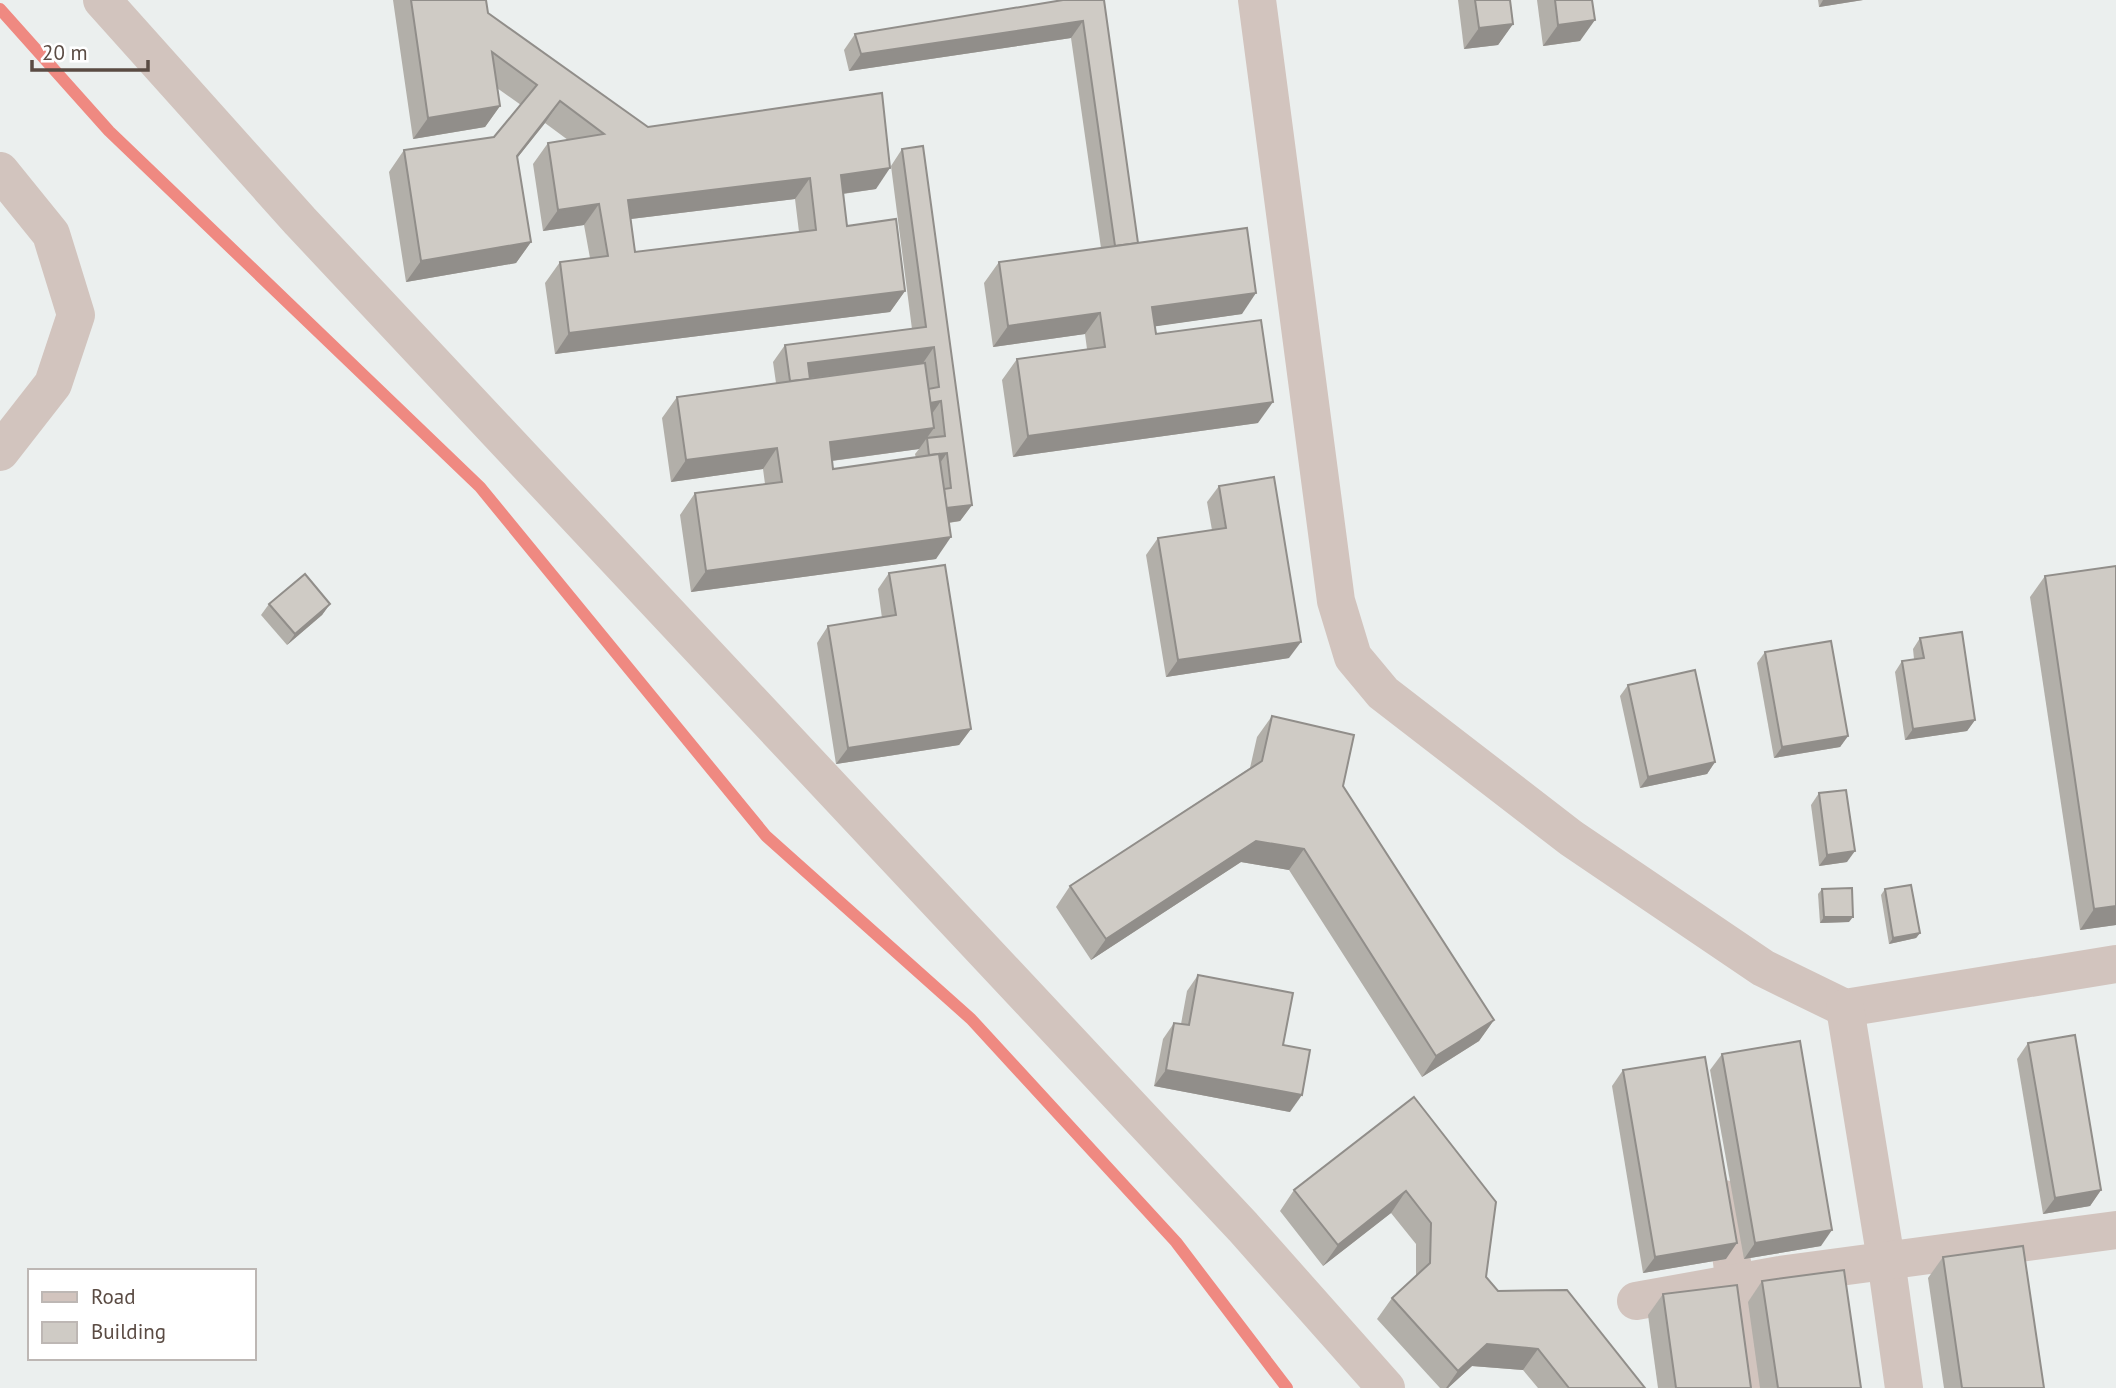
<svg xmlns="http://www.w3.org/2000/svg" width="2116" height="1388" viewBox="0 0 2116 1388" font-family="'PT Sans',sans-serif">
<rect width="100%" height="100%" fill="#ebefee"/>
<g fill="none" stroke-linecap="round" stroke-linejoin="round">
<!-- stream -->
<polyline stroke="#ef8981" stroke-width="12" points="0,9 109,131 480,487 766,836 971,1019 1176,1242 1287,1388"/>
<!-- minor -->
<g stroke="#d2c4be" stroke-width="38">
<polyline points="102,0 300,221 1243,1227 1386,1388"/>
<polyline points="1257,0 1336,601 1353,657 1383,693 1571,838 1763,968 1845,1008 2116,964"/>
<polyline points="0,171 51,234 76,315 53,384 0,452"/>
<polyline points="1845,1008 1886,1260 1904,1388"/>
<polyline points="1724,1199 1748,1388"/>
<polyline points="1636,1301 1780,1275 2116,1230"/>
</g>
</g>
<!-- wall -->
<g fill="#b2afa9" fill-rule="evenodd">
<path d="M393,0H486L488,13L648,127L876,189L843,194L847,226L905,291L890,312L555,354L545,283L560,262L590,258L584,225L543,231L533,164L548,143L568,140L545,123L517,158L531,242L516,263L406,282L389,172L404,150L494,137L521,105L497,88L500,106L485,127L413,139ZM795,199L799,232L635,252L631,219Z"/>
<polygon points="1104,0 1138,243 1242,314 1155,326 1156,334 1258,423 1013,457 1002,380 1017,359 1087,349 1085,334 993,347 984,283 999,262 1101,248 1071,38 849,71 844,50 855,34"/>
<polygon points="1458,0 1510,0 1513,24 1498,45 1464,49"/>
<polygon points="1537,0 1592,0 1580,41 1543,46"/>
<polygon points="1818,0 1863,0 1819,7"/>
<path d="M902,149L972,505L960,521L949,523L936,559L691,592L680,515L695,493L765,484L763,469L671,482L662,418L677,397L776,383L773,362L785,345L912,329L891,166ZM923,363L810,379V378ZM919,449L915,454L916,458L833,469L832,461Z"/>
<polygon points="1219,486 1289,658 1166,677 1146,555 1158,538 1212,530 1207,502"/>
<polygon points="2116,566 2116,925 2080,930 2030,597 2045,576"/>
<polygon points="889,573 971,729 959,745 836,764 817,643 828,626 882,618 878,589"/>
<polygon points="269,604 330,604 322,615 287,645 261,615"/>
<polygon points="1920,638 1975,720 1967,731 1905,740 1895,672 1902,661 1914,659 1913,649"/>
<polygon points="1765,652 1848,736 1840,747 1774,758 1757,663"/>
<polygon points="1628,685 1715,762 1707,774 1640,788 1620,696"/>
<polygon points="1272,716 1343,786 1494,1020 1479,1041 1422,1077 1289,870 1241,862 1091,960 1056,907 1070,886 1250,768 1257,737"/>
<polygon points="1819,793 1847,862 1819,866 1811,805"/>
<polygon points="1822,889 1849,922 1820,923 1818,894"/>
<polygon points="1885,889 1920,933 1916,938 1889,944 1881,895"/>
<polygon points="1198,975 1283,1045 1290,1112 1154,1086 1163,1039 1174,1023 1181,1024 1187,991"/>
<polygon points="2028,1043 2101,1190 2090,1206 2043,1214 2017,1059"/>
<polygon points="1722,1054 1821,1246 1744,1259 1710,1070"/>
<polygon points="1623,1070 1726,1259 1643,1273 1612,1086"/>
<polygon points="1414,1097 1486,1277 1498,1291 1645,1388 1538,1388 1523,1370 1472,1366 1448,1388 1440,1388 1377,1319 1392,1298 1416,1276 1416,1244 1391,1213 1323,1266 1280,1211 1294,1190"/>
<polygon points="1943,1257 2044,1388 1944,1388 1928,1278"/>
<polygon points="1762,1281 1861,1388 1760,1388 1748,1302"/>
<polygon points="1663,1294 1751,1388 1658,1388 1648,1315"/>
</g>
<!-- shaded-wall -->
<g fill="#918e8a">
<polygon points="1823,0 1863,0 1819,7"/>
<polygon points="1595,20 1580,41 1543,46 1558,25"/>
<polygon points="1083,21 1071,38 849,71 861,54"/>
<polygon points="1513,24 1498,45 1464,49 1479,28"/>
<polygon points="560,101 545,123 502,177 517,156"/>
<polygon points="500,106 485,127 413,139 428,118"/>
<polygon points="890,168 876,189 826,196 841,175"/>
<polygon points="810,178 795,199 614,221 628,200"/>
<polygon points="599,204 584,225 543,231 558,210"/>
<polygon points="531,242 516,263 406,282 421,261"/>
<polygon points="905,291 890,312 555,354 569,333"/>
<polygon points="1256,293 1242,314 1137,329 1152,307"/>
<polygon points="1100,313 1085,334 993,347 1008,326"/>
<polygon points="934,347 923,363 796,380 808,363"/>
<polygon points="941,401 929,418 927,403"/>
<polygon points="1273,402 1258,423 1013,457 1028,436"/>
<polygon points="934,428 919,449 815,463 830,442"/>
<polygon points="777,448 763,469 671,482 686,460"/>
<polygon points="947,453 935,470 929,455"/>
<polygon points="972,505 960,521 931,525 942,508"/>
<polygon points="951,537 936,559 691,592 706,571"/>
<polygon points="330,604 322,615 287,645 295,634"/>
<polygon points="1301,642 1289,658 1166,677 1178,660"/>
<polygon points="1975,720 1967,731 1905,740 1913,729"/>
<polygon points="971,729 959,745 836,764 848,748"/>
<polygon points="1848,736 1840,747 1774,758 1782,747"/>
<polygon points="1715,762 1707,774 1640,788 1648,777"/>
<polygon points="1256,841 1304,849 1289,870 1241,862 1091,960 1106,939"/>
<polygon points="1855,851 1847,862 1819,866 1827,855"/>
<polygon points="2116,906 2116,925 2080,930 2094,909"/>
<polygon points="1824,917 1853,917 1849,922 1820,923"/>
<polygon points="1920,933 1916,938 1889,944 1893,938"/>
<polygon points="1494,1020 1479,1041 1422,1077 1436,1056"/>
<polygon points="1166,1070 1302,1095 1290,1112 1154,1086"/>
<polygon points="2101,1190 2090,1206 2043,1214 2055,1198"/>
<polygon points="1406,1191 1391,1213 1323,1266 1338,1245"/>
<polygon points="1832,1230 1821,1246 1744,1259 1755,1243"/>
<polygon points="1737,1243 1726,1259 1643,1273 1655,1257"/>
<polygon points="1487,1344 1538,1349 1523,1370 1472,1366 1448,1388 1446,1388 1458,1371"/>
</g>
<!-- building -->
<g fill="#cfcbc5" stroke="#918e8a" stroke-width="2" fill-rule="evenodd">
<path d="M411,0H486L488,13L648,127L882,93L890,168L841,175L847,226L896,219L905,291L569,333L560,262L608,256L599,204L558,210L548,143L604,134L560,101L517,156L531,242L421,261L404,150L494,137L537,85L492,52L500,106L428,118ZM810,178L816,230L635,252L628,200Z"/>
<polygon points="1063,0 1104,0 1138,243 1115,246 1083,21 861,54 855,34"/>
<polygon points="1475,0 1510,0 1513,24 1479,28"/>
<polygon points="1555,0 1592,0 1595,20 1558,25"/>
<polygon points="923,146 972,505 946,508 944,489 951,488 947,453 929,455 927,438 945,436 941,401 930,403 928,389 939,387 934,347 808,363 810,379 790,381 785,345 926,327 902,149"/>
<polygon points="1247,228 1256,293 1152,307 1156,334 1261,320 1273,402 1028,436 1017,359 1105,347 1100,313 1008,326 999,262"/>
<polygon points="925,363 934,428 830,442 833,469 939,454 951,537 706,571 695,493 782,482 777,448 686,460 677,397"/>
<polygon points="1274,477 1301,642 1178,660 1158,538 1226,528 1219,486"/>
<polygon points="945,565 971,729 848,748 828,626 896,615 889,573"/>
<polygon points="2116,566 2116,906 2094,909 2045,576"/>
<polygon points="305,574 330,604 295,634 269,604"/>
<polygon points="1962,632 1975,720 1913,729 1902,661 1924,658 1920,638"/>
<polygon points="1831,641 1848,736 1782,747 1765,652"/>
<polygon points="1695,670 1715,762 1648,777 1628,685"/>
<polygon points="1272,716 1354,735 1343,786 1494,1020 1436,1056 1304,849 1256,841 1106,939 1070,886 1262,761"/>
<polygon points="1846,790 1855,851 1827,855 1819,793"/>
<polygon points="1911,885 1920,933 1893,938 1885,889"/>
<polygon points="1852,888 1853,917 1824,917 1822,889"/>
<polygon points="1198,975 1293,993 1283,1045 1310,1050 1302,1095 1166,1070 1174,1023 1189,1025"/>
<polygon points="2075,1035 2101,1190 2055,1198 2028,1043"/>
<polygon points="1800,1041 1832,1230 1755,1243 1722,1054"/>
<polygon points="1705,1057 1737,1243 1655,1257 1623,1070"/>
<polygon points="1414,1097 1496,1202 1486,1277 1498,1291 1567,1290 1645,1388 1569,1388 1538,1349 1487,1344 1458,1371 1392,1298 1430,1263 1431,1223 1406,1191 1338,1245 1294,1190"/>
<polygon points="2023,1246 2044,1388 1962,1388 1943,1257"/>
<polygon points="1844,1270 1861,1388 1778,1388 1762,1281"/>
<polygon points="1737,1285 1751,1388 1676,1388 1663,1294"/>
</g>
<!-- legend -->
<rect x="28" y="1269" width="228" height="91" fill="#ffffff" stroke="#bdb7b4" stroke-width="2"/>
<rect x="42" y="1292" width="35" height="10" fill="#d2c4be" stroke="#bdb7b4" stroke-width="2"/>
<text x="91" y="1304" font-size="21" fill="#5a4b43">Road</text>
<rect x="42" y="1322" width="35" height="21" fill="#cfcbc5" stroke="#bdb7b4" stroke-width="2"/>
<text x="91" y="1339" font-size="21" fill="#5a4b43">Building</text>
<!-- scale -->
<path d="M32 60v10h116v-10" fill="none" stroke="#5a4b43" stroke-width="3.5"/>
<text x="42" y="60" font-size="21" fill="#5a4b43" stroke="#ffffff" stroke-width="5" paint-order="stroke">20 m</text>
</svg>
